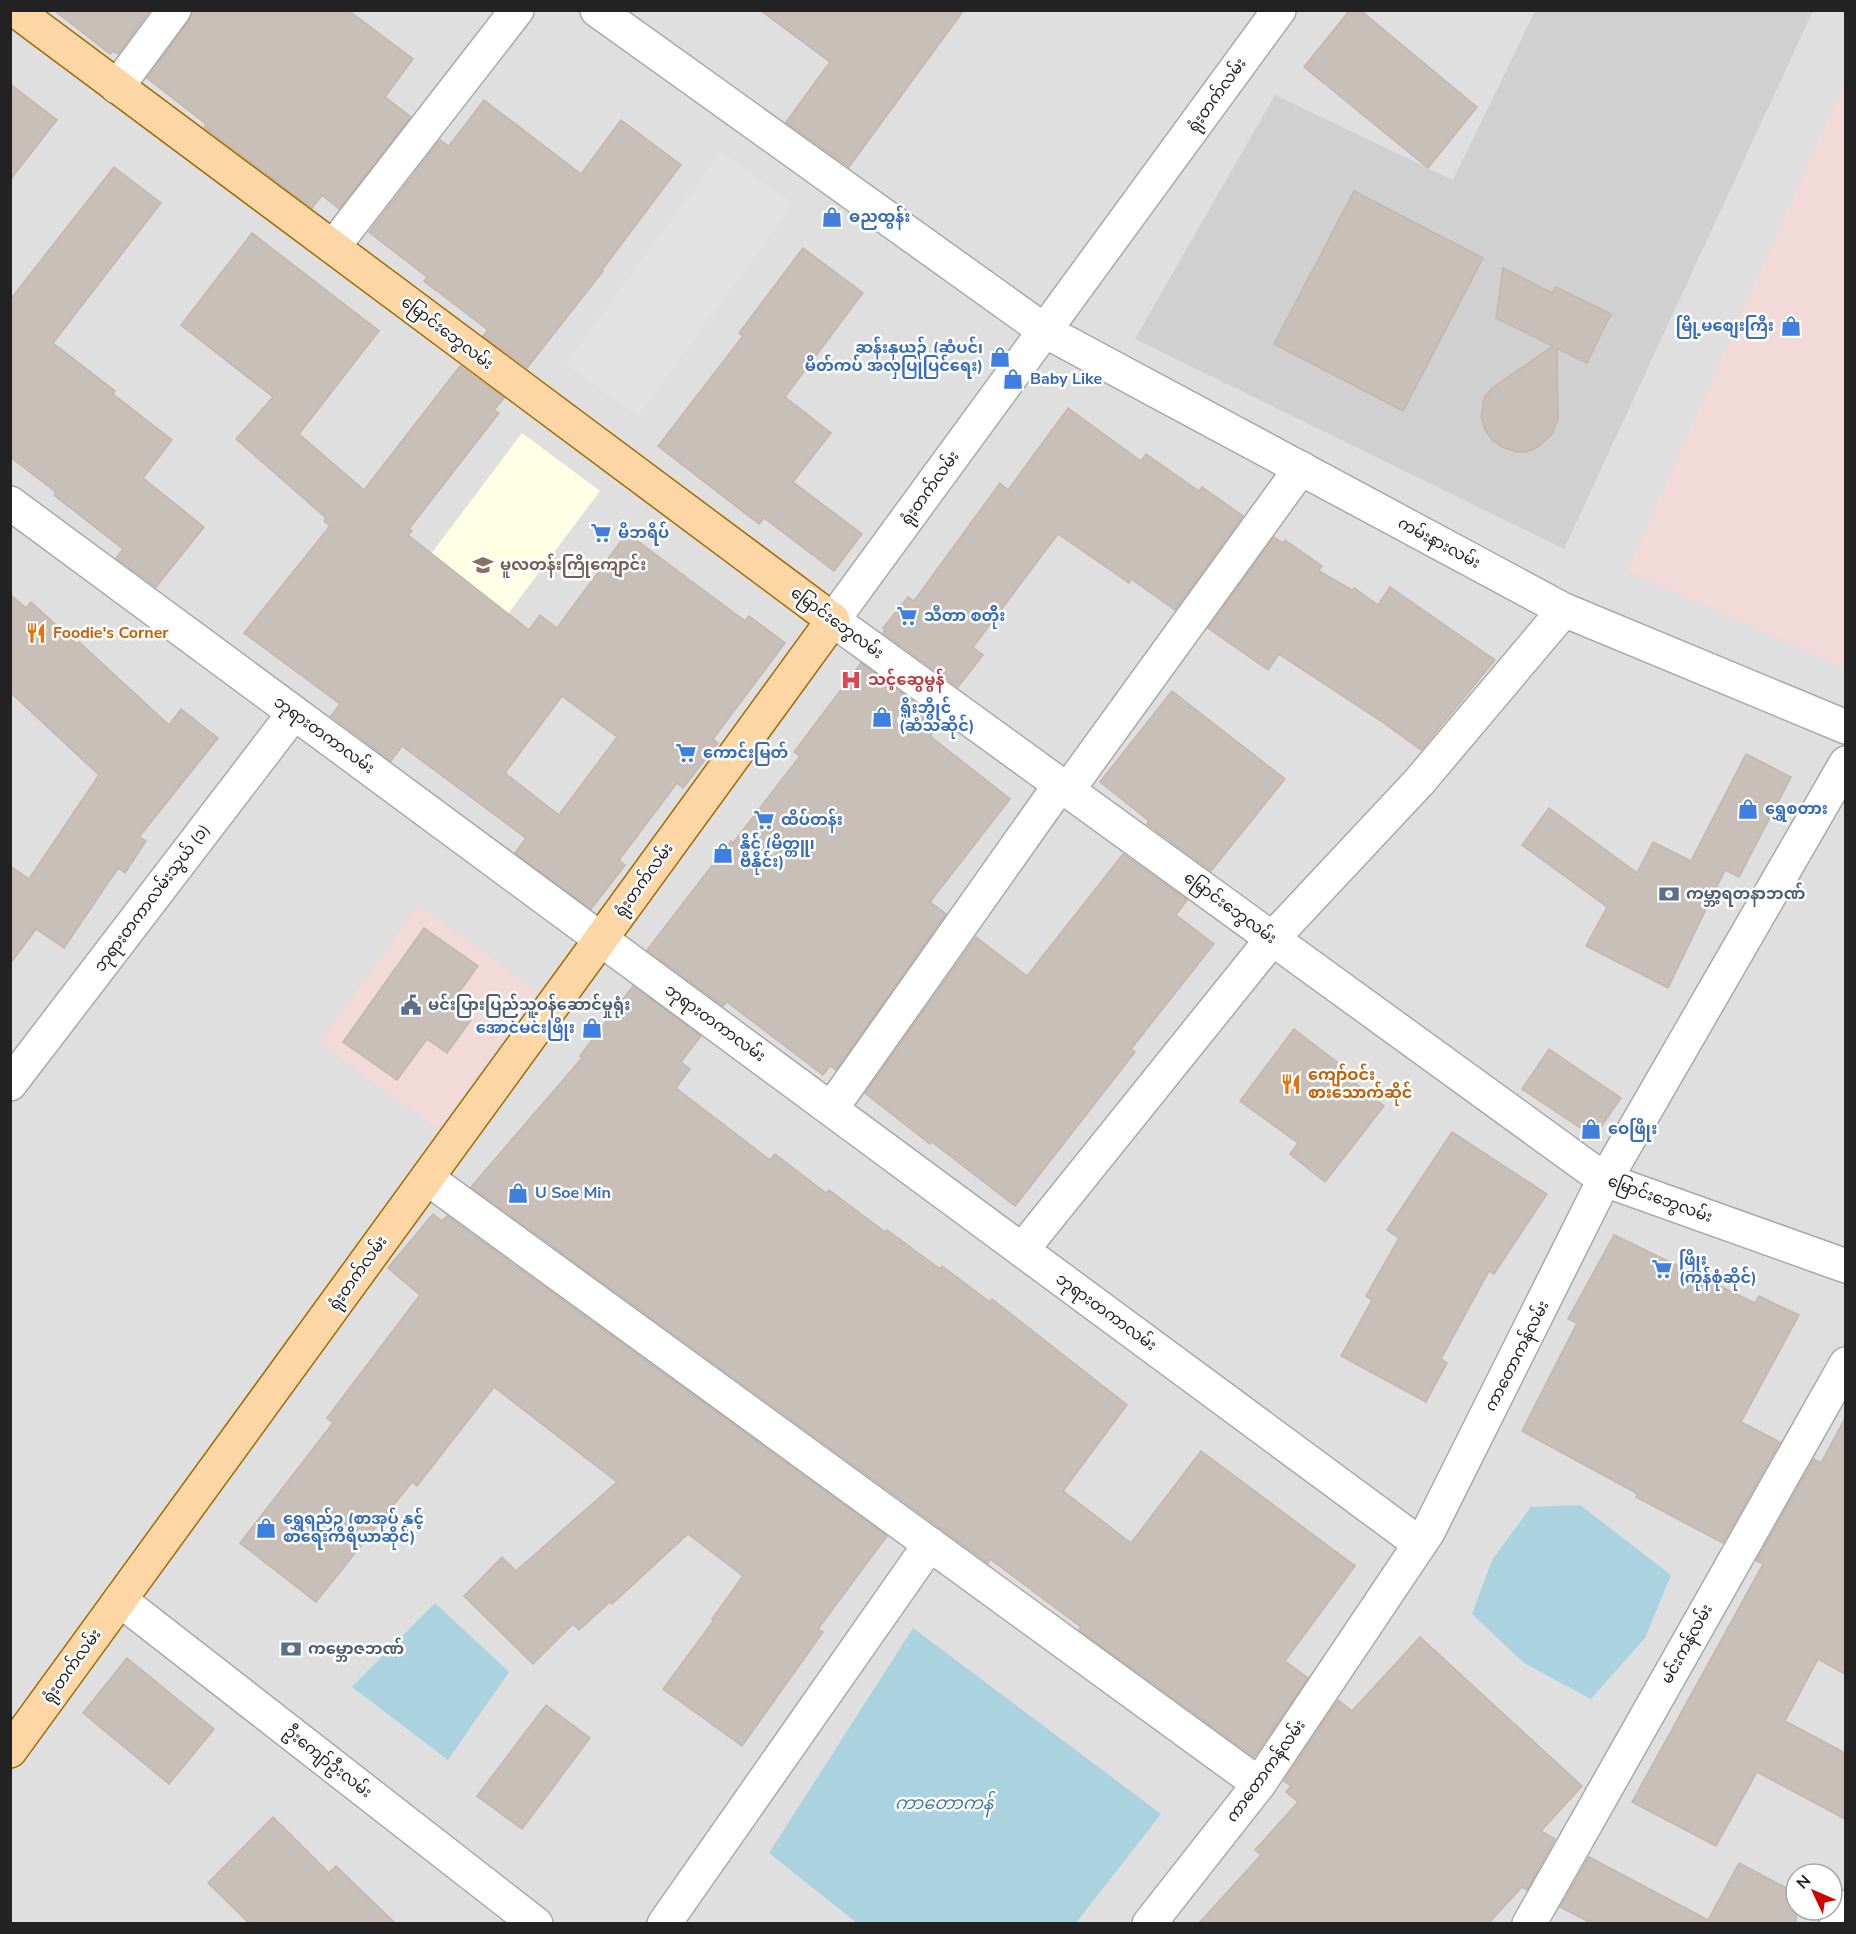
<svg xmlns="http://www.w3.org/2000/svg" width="1856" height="1934" viewBox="0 0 1856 1934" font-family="'Nunito Sans','Noto Sans Myanmar',sans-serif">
<rect width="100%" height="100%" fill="#f2efe9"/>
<!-- residential -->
<path fill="#e0dfdf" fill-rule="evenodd" d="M11,11H1845V1923L11,1924ZM1796,1874H1832V1910H1796Z"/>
<!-- commercial -->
<g fill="#f2dad9">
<polygon points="1845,81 1846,668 1845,668 1627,571"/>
<polygon points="418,905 537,991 438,1129 319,1043"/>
</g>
<!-- education -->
<polygon fill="#ffffe5" points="522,433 600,491 445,698 367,639"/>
<!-- religious -->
<polygon fill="#d0d0d0" points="1535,11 1813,11 1564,549 1135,339 1275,95 1453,180"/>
<!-- parking -->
<polygon fill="#e2e2e2" points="721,151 794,204 638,417 565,364"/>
<!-- water -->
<g fill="#aad3df">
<polygon points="1580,1505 1671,1575 1645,1638 1591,1699 1524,1663 1472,1614 1492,1560 1531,1507"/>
<polygon points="435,1603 509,1672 448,1760 352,1687"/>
<polygon points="913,1628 1161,1814 1076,1923 857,1923 769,1853"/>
</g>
<!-- building -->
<g fill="#c7bfb8" stroke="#c4b6ab" stroke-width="1.5" fill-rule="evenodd">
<polygon points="54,10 150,10 118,54 113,51 110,54"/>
<polygon points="192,10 348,10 413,59 385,97 411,117 339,209 322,195 312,208 204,127 206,124 147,78 189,21"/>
<polygon points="760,10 964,10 849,167 786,122 830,62"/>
<polygon points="1350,10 1360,10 1477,107 1428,168 1304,67"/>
<polygon points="10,84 57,120 10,180"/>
<polygon points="484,100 581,174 621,120 681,165 602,270 603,271 527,368 483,336 488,330 424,281 427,277 369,232 440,140 449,146"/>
<polygon points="114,167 161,203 53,343 115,391 113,394 172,440 143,478 204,527 156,587 116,558 123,549 54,495 56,492 10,457 10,300"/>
<polygon points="1354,191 1483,258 1403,411 1274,344"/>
<path d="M252,233L379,331L299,434L364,490L460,366L504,398L494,410L499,413L409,529L412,531L408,535L529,630L540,615L557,628L627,533L745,621L749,616L785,643L713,739L718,743L683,788L677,783L619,860L625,865L591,909L515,853L526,838L402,746L391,761L331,716L340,704L244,633L330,526L324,521L326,518L236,439L273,397L181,325ZM562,696L617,737L559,815L505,773Z"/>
<polygon points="803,248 863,293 785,397 831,433 793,482 862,534 834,571 764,518 759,524 658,446 743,336 739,333"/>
<polygon points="1503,268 1552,293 1556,287 1611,314 1587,363 1557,348 1558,419 1552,434 1538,447 1526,452 1517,452 1504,448 1493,441 1485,430 1481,417 1484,398 1492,388 1553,346 1496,318"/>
<polygon points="1068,408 1141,461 1146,454 1199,491 1202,487 1243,516 1175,610 1131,579 1129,583 1058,534 973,647 983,655 958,687 883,633 885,630 883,628 908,597 914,601 1000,483 1008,490"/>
<polygon points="1274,537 1283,543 1285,540 1322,566 1319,571 1352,590 1354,588 1378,605 1390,587 1495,660 1421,750 1381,721 1279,654 1268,670 1208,628"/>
<polygon points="10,594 26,608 31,602 77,644 79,642 169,725 181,709 218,738 139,837 146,841 125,873 118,868 64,948 36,929 10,964 10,866 29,879 99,775 10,692"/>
<polygon points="861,663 935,717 926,727 933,732 930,736 1010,799 930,902 946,914 836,1070 830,1066 823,1075 727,1002 723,1006 647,950 731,841 733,843 800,756 794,752"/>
<polygon points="1172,691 1285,779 1211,871 1147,824 1149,821 1100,782"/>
<polygon points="1746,754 1791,777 1739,877 1725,870 1668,988 1586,946 1607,907 1522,845 1549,808 1637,873 1653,842 1691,861"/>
<polygon points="1123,854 1187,900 1176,915 1214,944 1131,1049 1135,1052 1015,1206 932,1142 930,1144 865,1093 976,937 1027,976"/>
<polygon points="424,928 478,966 450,1005 471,1020 447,1053 427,1039 397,1080 343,1042"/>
<polygon points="633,986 701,1036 681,1062 690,1069 676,1088 770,1160 775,1154 826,1193 829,1190 885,1232 887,1230 940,1269 942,1266 990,1302 992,1299 1127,1405 1063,1491 1131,1543 1201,1451 1355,1566 1285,1661 1308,1678 1254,1757 1079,1630 1081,1627 990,1559 988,1563 471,1187 582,1058 580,1056"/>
<polygon points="1294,1029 1345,1068 1341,1072 1384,1106 1325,1182 1290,1154 1298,1143 1240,1101"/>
<polygon points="1549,1049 1621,1098 1594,1137 1522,1089"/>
<polygon points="1452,1132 1547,1194 1494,1274 1489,1271 1441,1359 1447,1363 1426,1402 1341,1356 1372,1300 1366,1296 1399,1238 1387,1230"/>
<polygon points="433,1214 442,1221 447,1216 887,1536 818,1629 823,1632 742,1746 663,1689 714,1620 712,1619 743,1576 688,1534 612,1604 610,1602 579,1630 573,1624 533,1664 464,1596 502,1557 516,1571 617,1482 494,1387 417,1486 412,1482 316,1602 240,1543 333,1423 327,1418 420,1295 388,1268"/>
<polygon points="1614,1235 1755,1303 1759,1296 1799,1315 1741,1422 1780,1442 1723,1543 1636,1497 1638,1494 1522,1431 1577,1323 1568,1319"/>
<polygon points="1845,1418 1845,1674 1818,1659 1785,1721 1845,1753 1845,1819 1757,1772 1716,1846 1632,1802 1763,1564 1756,1561 1814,1459 1821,1463"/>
<polygon points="1420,1637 1582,1786 1541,1831 1555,1839 1527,1890 1522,1887 1489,1923 1199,1923 1261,1855 1255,1850 1298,1802 1286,1792 1291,1786 1284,1781 1338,1700 1352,1711"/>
<polygon points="127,1658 214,1729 169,1784 83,1713"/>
<polygon points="546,1705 590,1738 522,1829 477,1796"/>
<polygon points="273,1817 329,1873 336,1866 395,1923 249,1923 208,1883"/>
<polygon points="1589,1857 1708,1920 1739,1863 1796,1893 1796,1923 1591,1923 1560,1907"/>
</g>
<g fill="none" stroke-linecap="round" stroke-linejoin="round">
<!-- minor casing -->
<g stroke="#a9a9a9" stroke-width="36">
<g id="minor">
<polyline points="597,10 1045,331 1564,610 1846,727"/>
<polyline points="1279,10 833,620 1605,1180 1846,1266"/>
<polyline points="117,87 174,10"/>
<polyline points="333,247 517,10"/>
<polyline points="10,503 1420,1544"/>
<polyline points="1067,791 1301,468"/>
<polyline points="10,1084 294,713"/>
<polyline points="831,1109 1060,785"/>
<polyline points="427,1178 1259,1784"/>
<polyline points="1022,1250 1272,939 1419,782 1564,610"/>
<polyline points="120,1600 536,1924"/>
<polyline points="664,1924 930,1544"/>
<polyline points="1149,1924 1259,1784 1428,1532 1597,1194 1846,763"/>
<polyline points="1529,1924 1846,1364"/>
<polyline points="1836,1924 1846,1907"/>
</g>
</g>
<!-- primary casing -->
<g stroke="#a06b00" stroke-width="36">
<polyline id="primary" points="10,1751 833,620 15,10"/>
</g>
<!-- minor -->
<use href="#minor" stroke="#fff" stroke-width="33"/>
<!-- primary -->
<use href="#primary" stroke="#fcd6a4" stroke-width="33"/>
</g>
<!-- icons -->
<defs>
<g id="shop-bare" transform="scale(1.62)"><path d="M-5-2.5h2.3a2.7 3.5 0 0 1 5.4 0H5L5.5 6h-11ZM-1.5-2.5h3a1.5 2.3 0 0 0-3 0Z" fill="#3f7fe0" stroke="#fff" stroke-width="2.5" paint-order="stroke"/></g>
<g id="supermarket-bare" transform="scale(1.62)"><path d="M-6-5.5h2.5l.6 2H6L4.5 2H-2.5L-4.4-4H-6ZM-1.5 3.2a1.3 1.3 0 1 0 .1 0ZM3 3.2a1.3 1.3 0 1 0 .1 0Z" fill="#3f7fe0" stroke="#fff" stroke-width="2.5" paint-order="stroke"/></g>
<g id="school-bare" transform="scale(1.62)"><path d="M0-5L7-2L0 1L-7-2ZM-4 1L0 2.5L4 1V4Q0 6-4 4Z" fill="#8d6e63" stroke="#fff" stroke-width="2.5" paint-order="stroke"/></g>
<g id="restaurant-bare" transform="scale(1.62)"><path d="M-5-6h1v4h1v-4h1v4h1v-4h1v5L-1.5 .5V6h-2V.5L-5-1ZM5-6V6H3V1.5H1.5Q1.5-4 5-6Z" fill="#e8710a" stroke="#fff" stroke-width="2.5" paint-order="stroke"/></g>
<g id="hospital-bare" transform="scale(1.62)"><path d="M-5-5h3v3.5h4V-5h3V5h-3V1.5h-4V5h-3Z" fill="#e0444e" stroke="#fff" stroke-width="2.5" paint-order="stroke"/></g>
<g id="bank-bare" transform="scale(1.62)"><path d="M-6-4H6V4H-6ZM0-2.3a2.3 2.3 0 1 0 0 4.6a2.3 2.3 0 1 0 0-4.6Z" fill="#5c6f8a" stroke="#fff" stroke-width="2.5" paint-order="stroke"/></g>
<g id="civic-bare" transform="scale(1.62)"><path d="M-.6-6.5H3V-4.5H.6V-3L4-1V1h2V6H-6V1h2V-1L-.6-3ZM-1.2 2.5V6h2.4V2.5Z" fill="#5c6f8a" stroke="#fff" stroke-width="2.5" paint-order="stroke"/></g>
</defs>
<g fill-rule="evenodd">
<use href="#shop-bare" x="832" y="217"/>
<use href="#shop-bare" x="1791" y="326"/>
<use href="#shop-bare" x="1000" y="357"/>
<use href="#shop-bare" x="1013" y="379"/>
<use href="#supermarket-bare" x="601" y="533"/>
<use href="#school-bare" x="483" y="565"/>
<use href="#supermarket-bare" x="907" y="616"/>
<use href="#restaurant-bare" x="36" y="633"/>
<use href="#hospital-bare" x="851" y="680"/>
<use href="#shop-bare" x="882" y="717"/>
<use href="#supermarket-bare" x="686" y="753"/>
<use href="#shop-bare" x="1748" y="809"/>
<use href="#supermarket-bare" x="764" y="820"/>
<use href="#shop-bare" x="723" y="853"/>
<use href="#bank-bare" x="1669" y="894"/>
<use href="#civic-bare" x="411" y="1005"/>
<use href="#shop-bare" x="592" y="1028"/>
<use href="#restaurant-bare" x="1291" y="1084"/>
<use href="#shop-bare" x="1591" y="1129"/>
<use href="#shop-bare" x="518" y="1193"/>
<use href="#supermarket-bare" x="1662" y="1269"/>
<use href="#shop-bare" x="266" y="1528"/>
<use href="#bank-bare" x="291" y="1649"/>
</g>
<g text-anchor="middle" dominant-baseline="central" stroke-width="5" stroke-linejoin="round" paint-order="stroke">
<!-- street labels -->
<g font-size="16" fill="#222" stroke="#fff">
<text transform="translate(1217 95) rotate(-54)">ရုံးတက်လမ်း</text>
<text transform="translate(447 333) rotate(37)">မြောင်းဘွေလမ်း</text>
<text transform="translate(930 488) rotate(-54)">ရုံးတက်လမ်း</text>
<text transform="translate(1439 543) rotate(28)">ကမ်းနားလမ်း</text>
<text transform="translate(837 623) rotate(36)">မြောင်းဘွေလမ်း</text>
<text transform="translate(324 735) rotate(36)">ဘုရားတကာလမ်း</text>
<text transform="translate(644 880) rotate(-54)">ရုံးတက်လမ်း</text>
<text transform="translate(152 898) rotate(-53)">ဘုရားတကာလမ်းသွယ် (၁)</text>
<text transform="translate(1230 908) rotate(36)">မြောင်းဘွေလမ်း</text>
<text transform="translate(715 1023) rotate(36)">ဘုရားတကာလမ်း</text>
<text transform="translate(1660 1199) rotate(20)">မြောင်းဘွေလမ်း</text>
<text transform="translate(358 1273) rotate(-54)">ရုံးတက်လမ်း</text>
<text transform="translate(1106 1312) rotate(36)">ဘုရားတကာလမ်း</text>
<text transform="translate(1517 1356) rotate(-63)">ကာတောကန်လမ်း</text>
<text transform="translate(1687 1644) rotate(-61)">မင်းကန်လမ်း</text>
<text transform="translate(72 1666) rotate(-54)">ရုံးတက်လမ်း</text>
<text transform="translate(328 1762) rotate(38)">ဦးကျော်ဦးလမ်း</text>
<text transform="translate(1266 1771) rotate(-54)">ကာတောကန်လမ်း</text>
</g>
<!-- shop labels -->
<g font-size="16" font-weight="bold" fill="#366cbe" stroke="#fff" text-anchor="start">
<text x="849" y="217">ဓညထွန်း</text>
<text x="1774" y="326" text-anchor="end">မြို့မစျေးကြီး</text>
<text x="983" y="348" text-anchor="end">ဆန်းနုယဉ် (ဆံပင်၊<tspan x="983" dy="18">မိတ်ကပ် အလှပြုပြင်ရေး)</tspan></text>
<text x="1030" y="379">Baby Like</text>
<text x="618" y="533">မိဘရိပ်</text>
<text x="924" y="616">သီတာ စတိိုး</text>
<text x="899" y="708">ရှိုးဘွိုင်<tspan x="899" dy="18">(ဆံသဆိုင်)</tspan></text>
<text x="703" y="753">ကောင်းမြတ်</text>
<text x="1765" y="809">ရွှေစတား</text>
<text x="781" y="820">ထိပ်တန်း</text>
<text x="740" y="844">နိုင် (မိတ္တူ၊<tspan x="740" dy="18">ဗီနိုင်း)</tspan></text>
<text x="575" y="1028" text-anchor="end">အောင်မင်းဖြိုး</text>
<text x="1608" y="1129">ဝေဖြိုး</text>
<text x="535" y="1193">U Soe Min</text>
<text x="1679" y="1260">ဖြိုး<tspan x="1679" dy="18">(ကုန်စုံဆိုင်)</tspan></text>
<text x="283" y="1519">ရွှေရည်ဥ (စာအုပ် နှင့်<tspan x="283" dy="18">စာရေးကိရိယာဆိုင်)</tspan></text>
</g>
<!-- education labels -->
<g font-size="16" font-weight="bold" fill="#785e54" stroke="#fff" text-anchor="start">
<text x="500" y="565">မူလတန်းကြိုကျောင်း</text>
</g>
<!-- food labels -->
<g font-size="16" font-weight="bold" fill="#c56008" stroke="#fff" text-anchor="start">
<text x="53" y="633">Foodie's Corner</text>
<text x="1308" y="1075">ကျော်ဝင်း<tspan x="1308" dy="18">စားသောက်ဆိုင်</tspan></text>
</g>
<!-- health labels -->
<g font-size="16" font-weight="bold" fill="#be3a42" stroke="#fff" text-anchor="start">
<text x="868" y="680">သင့်ဆွေမွန်</text>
</g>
<!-- service labels -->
<g font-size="16" font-weight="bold" fill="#4e5e75" stroke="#fff" text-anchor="start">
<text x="1686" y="894">ကမ္ဘာ့ရတနာဘဏ်</text>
<text x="428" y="1005">မင်းပြားပြည်သူ့ဝန်ဆောင်မှုရုံး</text>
<text x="308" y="1649">ကမ္ဘောဇဘဏ်</text>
</g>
<!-- water labels -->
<g font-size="18" font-style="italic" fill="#4a7aab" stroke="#fff">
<text x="944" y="1803">ကာတောကန်</text>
</g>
</g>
<!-- border -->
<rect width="1856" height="1934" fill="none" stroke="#222222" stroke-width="24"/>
<!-- north arrow -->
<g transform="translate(1814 1892) rotate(314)"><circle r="28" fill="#ffffff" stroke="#a7a7a7" stroke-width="1.5"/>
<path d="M0-4.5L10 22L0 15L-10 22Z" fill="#d40000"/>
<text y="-9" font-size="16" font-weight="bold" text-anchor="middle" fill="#222222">N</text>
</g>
</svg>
